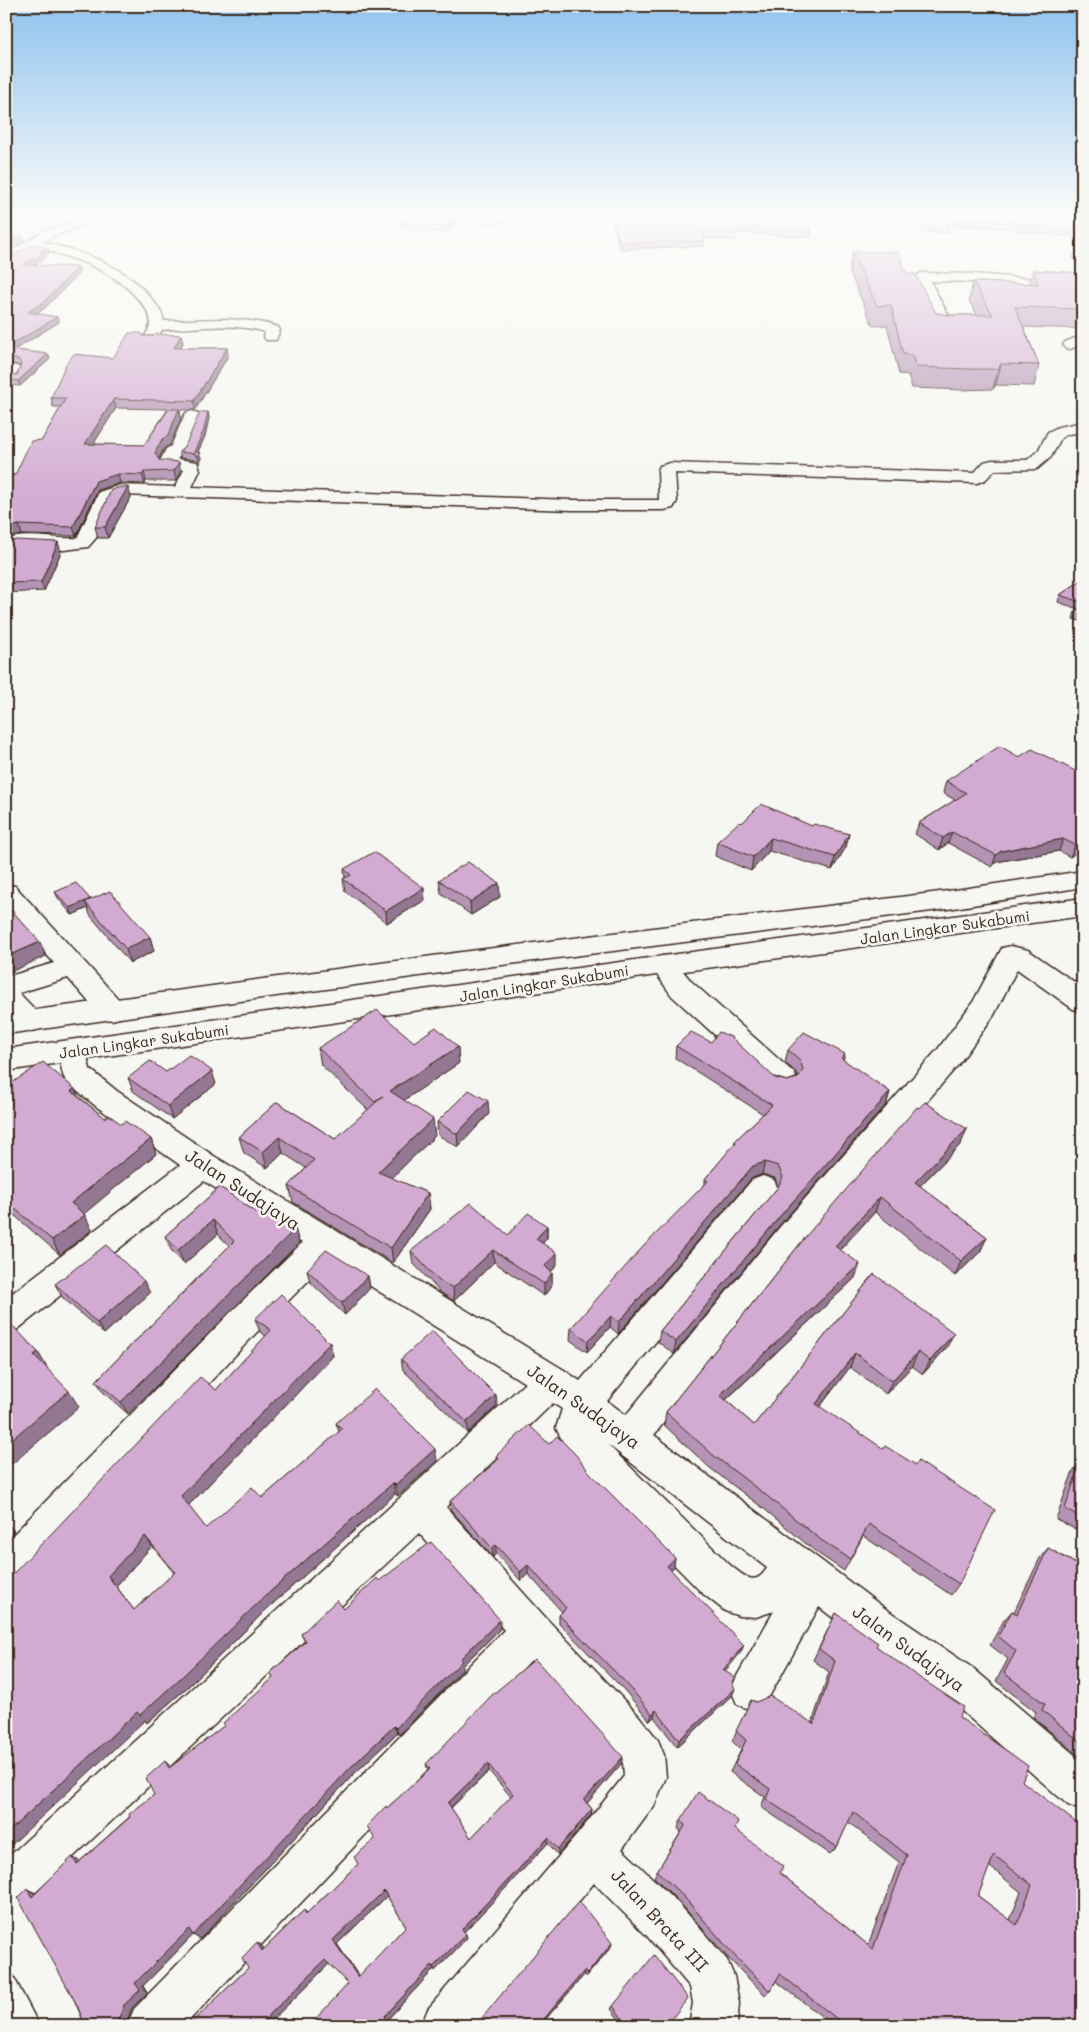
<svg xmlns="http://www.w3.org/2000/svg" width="1089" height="2032" viewBox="0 0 1089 2032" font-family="Mali,sans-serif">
<rect width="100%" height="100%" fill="#f6f6f2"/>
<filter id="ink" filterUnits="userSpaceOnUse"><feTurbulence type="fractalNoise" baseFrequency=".02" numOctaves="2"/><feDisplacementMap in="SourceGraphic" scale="10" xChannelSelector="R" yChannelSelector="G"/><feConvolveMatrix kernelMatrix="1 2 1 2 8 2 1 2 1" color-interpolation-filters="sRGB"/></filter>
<g filter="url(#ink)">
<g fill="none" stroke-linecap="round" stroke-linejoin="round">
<!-- minor casing -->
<g stroke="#3b2a1e" stroke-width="3">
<g id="minor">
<path d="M88,217H107L52,237L43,242C83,252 124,265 151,298C157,305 162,312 164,321C203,320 241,315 278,327L280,330L276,340H266L264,337L265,332C233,322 195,328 162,330L155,342H145L143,339C145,335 149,330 150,325C152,317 147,310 142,304C116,270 75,258 35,247L6,264V254L44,231Z"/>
<polygon points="1079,252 1083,253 1083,261 1075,259 1073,256"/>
<polygon points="921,273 973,274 1083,283 1083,291 973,282 930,281 953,324 946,328 939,324 915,277"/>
<polygon points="1083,335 1083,344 1070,349 1065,348 1063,345 1065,342"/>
<polygon points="6,363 19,367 21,370 18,379 8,379"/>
<path d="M192,411L198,413L200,416L186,449L177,459L197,462L200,470L192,487L573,500H659L658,470L660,466L670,463L974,473L984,462L992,460H1027L1038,451L1048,432L1058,427L1083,422V432L1068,434L1061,438L1051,457L1037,469L995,470L985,480L977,483L675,473L677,501L673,508L664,510H573L122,495L112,499L96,538L88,547L64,550L19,548L6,552V540C24,532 56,540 77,538L99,492L120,485L175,487L184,470L161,467L159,463L166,449L171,446L184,416L186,413Z"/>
<path d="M6,884L15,886L122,1003L126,1010L122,1017L112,1020L102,1017L68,978L19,993L40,1015L44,1022L40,1029C22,1035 18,1027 6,1014V977L54,963L6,908Z"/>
<path d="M1011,946L1028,950L1083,988V1012L1073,1009L1017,969L994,1015L958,1065L801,1248L654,1435L883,1607L974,1669L1083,1762V1811L1068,1805L946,1697L855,1635L819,1607L765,1704L751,1710L737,1704L731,1690L737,1676L774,1611L756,1617L739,1616L725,1611L702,1593L590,1479L569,1454L556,1428L562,1409L553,1403L446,1507L545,1617L638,1715L658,1740L664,1755L666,1777L654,1806L622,1849L679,1904L727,1960L734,1976L739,2003L737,2026H689L693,2003L690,1987L647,1936L594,1883L476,2026H421L428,2009L577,1835L624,1776L623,1763L608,1745L531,1660L184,2026H127L134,2009L504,1630L419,1533L25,1902L84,2009L91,2026H41L6,1959V1859L525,1383L329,1260L255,1334L20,1584L6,1589V1542L231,1312L302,1243L204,1181L18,1329L6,1333V1298L180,1165L97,1107L67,1083L63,1075L58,1052L62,1044L72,1041L82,1044L86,1052L90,1069L117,1091L214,1156L564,1370L580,1381L752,1180L763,1176L774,1180L778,1189L774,1198L607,1401L626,1415L779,1228L938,1049L973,1002L1002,948ZM607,1444L767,1568C755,1588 744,1576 730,1565Z"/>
<polygon points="663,956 672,958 692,982 794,1073 798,1081 794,1089 784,1092 774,1089 672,996 650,965 654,958"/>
</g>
</g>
<!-- major casing -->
<g stroke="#3b2a1e" stroke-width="3">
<g id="major">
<polygon points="1083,871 1083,887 948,909 462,970 6,1034 6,1014 462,952 948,891"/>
<polygon points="1083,898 1083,916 663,974 6,1071 6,1049 663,956"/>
</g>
</g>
<!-- minor -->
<use href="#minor" fill="#f6f6f2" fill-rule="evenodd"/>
<!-- major -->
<use href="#major" fill="#f6f6f2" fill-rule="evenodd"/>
</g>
<!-- wall -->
<g fill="#b593b5" stroke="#3b2a1e" fill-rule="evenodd">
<polygon points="409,217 536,217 536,223 461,223 460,221 445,233 402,228 401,223"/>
<polygon points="598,217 808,217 804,219 812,231 811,237 736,233 735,240 704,238 705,241 704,246 620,249 612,221"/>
<polygon points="894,217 1083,217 1083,238 1016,231 1016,228 949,226 948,233 922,232 920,220 895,219"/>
<polygon points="852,252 907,274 936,313 949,315 977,315 969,301 973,282 1029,284 1033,270 1083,273 1083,329 1024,327 1039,365 1034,386 996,385 993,389 962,390 912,388 908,375 899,374 887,325 873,326 849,271"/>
<polygon points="49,253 45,255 45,258 33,266 78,267 80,272 45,308 36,314 57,317 59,322 14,350 48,354 50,359 20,386 6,385 6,374 17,375 21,366 6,362 6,259"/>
<path d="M181,335L183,343L180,348H227L228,356L195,410H180L181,418L170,445L164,448L159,460L181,472L176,481H146L145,484L120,483L98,490L76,536L22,535L6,538V475H15L42,440L61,407H53L51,398L113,358L143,336ZM116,408L168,409L144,445L93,444Z"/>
<polygon points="208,412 209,418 205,436 198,452 201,458 200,464 197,460 181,458 179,452 186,444"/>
<polygon points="131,497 108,538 98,538 95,527"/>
<polygon points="6,543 61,552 44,591 6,593"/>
<polygon points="1083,579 1083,622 1073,619 1075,612 1078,609 1058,602 1060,595"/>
<polygon points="1019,757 1083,775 1083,848 1082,848 1070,857 1059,851 996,862 992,867 948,843 939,850 915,834 919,823 955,800 943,793 946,781"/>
<polygon points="742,823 812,826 849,834 846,847 832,870 769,851 751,871 715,856 717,842"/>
<polygon points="344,869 425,900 387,923 345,891 343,879 345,878"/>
<polygon points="439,880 500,897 471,915 441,893"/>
<polygon points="55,892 91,899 150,937 154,951 130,963 90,915 88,908 72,915 58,898"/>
<polygon points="414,1042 459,1063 404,1100 435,1136 391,1178 428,1193 430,1209 393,1263 293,1202 289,1186 306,1168 283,1153 267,1168 244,1153 239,1137 277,1102 335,1139 368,1110 321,1065 318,1048"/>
<polygon points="676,1046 787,1081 798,1077 796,1072 785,1063 788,1050 845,1054 843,1060 890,1092 886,1105 778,1227 674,1354 658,1342 660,1331 778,1187 775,1178 762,1174 751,1179 618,1334 610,1327 587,1352 570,1340 571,1328 705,1185 705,1179 734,1145 735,1141 763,1114 675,1058"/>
<polygon points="166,1072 216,1084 172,1119 133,1091 128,1078"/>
<polygon points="6,1087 78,1096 105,1118 121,1124 151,1139 156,1154 83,1214 92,1230 60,1255 6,1208"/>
<polygon points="489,1114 458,1147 438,1135 437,1122"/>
<polygon points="961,1144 920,1186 987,1237 980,1252 955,1276 875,1212 840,1250 855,1278 726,1400 754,1425 874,1274 947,1347 923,1374 912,1366 886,1394 850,1367 820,1407 959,1584 951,1595 863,1536 844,1571 816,1552 763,1508 710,1468 664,1425 666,1412 807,1235"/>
<polygon points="220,1187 257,1213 264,1214 295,1229 299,1243 128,1414 104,1393 96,1381 229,1246 218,1234 184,1264 171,1250 165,1236"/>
<polygon points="547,1226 547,1238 542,1244 557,1265 551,1272 552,1273 552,1285 544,1296 494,1262 454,1301 440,1292 413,1263 411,1251 508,1235"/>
<polygon points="307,1270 368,1276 370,1288 345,1315 310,1282"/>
<polygon points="55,1284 150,1293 104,1334 62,1297"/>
<path d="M255,1319L330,1343L333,1356L188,1506L206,1528L262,1498L339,1432L336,1423L437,1461L398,1496L395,1494L267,1609L193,1682L147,1723L12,1575L216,1390L266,1336L260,1332ZM152,1546L174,1573L134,1610L116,1586Z"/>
<polygon points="401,1359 496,1395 497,1406 468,1433 403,1370"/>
<polygon points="549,1444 590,1473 674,1567 670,1570 741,1652 725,1671 732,1683 732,1696 677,1747 654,1717 650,1721 625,1691 559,1623 559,1615 562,1612 528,1574 521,1581 496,1554 493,1557 451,1510 450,1501 497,1461 496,1456"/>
<polygon points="1081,1460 1083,1461 1083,1533 1056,1519 1073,1471"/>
<polygon points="1048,1548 1083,1568 1083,1759 1033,1717 1036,1712 996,1681 1008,1659 990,1645 1004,1620 1012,1611 1014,1612 1040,1558"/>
<polygon points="379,1581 500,1629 462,1666 463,1669 399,1735 397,1733 353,1775 200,1939 193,1935 143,1986 147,1993 132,2008 125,2025 126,2026 77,2026 82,2025 84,2023 27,1889 36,1893 79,1862 154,1795 165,1761 171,1767 225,1725 273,1678 270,1673 305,1642 301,1634 344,1609"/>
<path d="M836,1613L876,1646L959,1717L1022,1781L1083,2026H834L776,1981L770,1991L765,1995L729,1959L680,1903L654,1877L657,1871L681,1832L678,1828L681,1820L735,1829L780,1873L868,1945L899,1862L848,1822L837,1847L830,1854L761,1807L765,1797L730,1772L741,1750L732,1741L751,1700L812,1723L829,1672L813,1660ZM989,1866L1021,1892L1010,1920L978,1896Z"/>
<path d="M426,1764H621L587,1803L592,1809L591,1815L558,1855L548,1843L464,1932L467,1938L435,1971L434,1969L387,2020L329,1964L266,2026H188L248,1968L257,1942L262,1946L264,1949L304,1910L307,1913L358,1864L375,1839L387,1808L428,1771ZM489,1771L511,1797L471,1838L451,1808ZM387,1896L406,1926L359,1977L337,1944Z"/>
<polygon points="611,1947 586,1977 584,1975 545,2020 476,2025"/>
<polygon points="613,2006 666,2026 624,2026 611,2009"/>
</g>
<!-- shaded-wall -->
<g fill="#947893" stroke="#3b2a1e">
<polygon points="457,217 460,217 460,221 445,233 444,227"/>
<polygon points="23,236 24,241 6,252 6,245"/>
<polygon points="48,248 49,253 45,255 45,258 24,271 23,265 39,252"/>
<polygon points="78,267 80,272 45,308 29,318 28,312"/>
<polygon points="57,317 59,322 6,355 6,348"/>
<polygon points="181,335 183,343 176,356 174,348"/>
<polygon points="227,348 228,356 195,410 194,401"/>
<polygon points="48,354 50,359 20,386 18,381"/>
<polygon points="1001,364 996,385 993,389 998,369"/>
<polygon points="114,399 116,408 88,453 85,444"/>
<polygon points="179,409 181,418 170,445 164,448 157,462 155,453"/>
<polygon points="208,412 209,418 205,436 196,456 196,454 194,452"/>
<polygon points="199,452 201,458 200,464 198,458"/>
<polygon points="179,462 181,472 176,481 174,471"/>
<polygon points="144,472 146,481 145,484 142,475"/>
<polygon points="118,474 120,483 98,490 76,536 73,527 96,481"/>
<polygon points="128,487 131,497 108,538 105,527"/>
<polygon points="19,525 22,535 6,538 6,528"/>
<polygon points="58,542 61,552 44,591 41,582"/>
<polygon points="952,832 948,843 939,850 943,838"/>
<polygon points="849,834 846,847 832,870 835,857"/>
<polygon points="771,838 769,851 751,871 753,857"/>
<polygon points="1063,839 1059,851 996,862 992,867 996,855 1001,851"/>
<polygon points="1083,840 1082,848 1070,857 1075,845"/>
<polygon points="499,883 500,897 471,915 470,902"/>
<polygon points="424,888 425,900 387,923 386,911"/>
<polygon points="90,899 93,906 85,902 88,908 72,915 70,908"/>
<polygon points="150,937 154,951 130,963 126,949"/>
<polygon points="40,942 46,956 6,974 6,957"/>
<polygon points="458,1047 459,1063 393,1108 390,1091"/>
<polygon points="212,1071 216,1084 172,1119 168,1106"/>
<polygon points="75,1089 81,1104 71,1091"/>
<polygon points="890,1092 886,1105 778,1227 674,1354 676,1342 781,1215"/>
<polygon points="488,1101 489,1114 458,1147 457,1134"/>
<polygon points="433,1119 435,1136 381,1188 378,1172"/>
<polygon points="967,1129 961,1144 909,1197 915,1182"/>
<polygon points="279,1137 283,1153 267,1168 263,1152"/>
<polygon points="151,1139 156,1154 79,1218 71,1203"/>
<polygon points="765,1162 762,1174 751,1179 618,1334 619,1322 753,1166"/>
<polygon points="428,1193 430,1209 393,1263 391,1248"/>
<polygon points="880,1197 875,1212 830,1260 835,1246"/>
<polygon points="85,1215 92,1230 60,1255 52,1240"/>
<polygon points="213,1220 218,1234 184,1264 178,1250"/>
<polygon points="547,1226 547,1238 536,1251 536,1239"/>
<polygon points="295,1229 299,1243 128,1414 121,1402"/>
<polygon points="987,1237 980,1252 955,1276 961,1261"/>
<polygon points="493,1250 494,1262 454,1301 453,1288"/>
<polygon points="557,1253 557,1265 545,1279 545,1266"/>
<polygon points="860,1264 855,1278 717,1408 720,1395"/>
<polygon points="552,1273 552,1285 544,1296 544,1284"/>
<polygon points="368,1276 370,1288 345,1315 342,1303"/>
<polygon points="144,1281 150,1293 104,1334 97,1323"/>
<polygon points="611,1316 610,1327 587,1352 588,1341"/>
<polygon points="954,1333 947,1347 923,1374 930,1361"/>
<polygon points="330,1343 333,1356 187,1507 181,1496"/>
<polygon points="38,1352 48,1369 44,1372 34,1355"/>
<polygon points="918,1352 912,1366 886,1394 892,1381"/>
<polygon points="855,1353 850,1367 812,1417 816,1404"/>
<polygon points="69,1391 79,1407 6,1469 6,1444"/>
<polygon points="496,1395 497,1406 468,1433 467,1422"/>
<polygon points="435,1449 437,1461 398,1496 395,1485"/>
<polygon points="393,1483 395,1494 267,1609 193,1682 147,1723 145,1720 6,1850 6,1834 137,1712 262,1599"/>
<polygon points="6,1521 14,1531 6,1539"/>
<polygon points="145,1536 152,1546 116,1586 108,1576"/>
<polygon points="496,1545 496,1554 493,1557 492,1548"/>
<polygon points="675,1558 674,1567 665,1575 667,1566"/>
<polygon points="528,1565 528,1574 521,1581 520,1572"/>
<polygon points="500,1620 500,1629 462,1666 463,1669 399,1735 396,1728 460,1659"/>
<polygon points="744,1645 741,1652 720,1678 723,1670"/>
<polygon points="735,1689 732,1696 677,1747 679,1740"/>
<polygon points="656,1710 654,1717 650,1721 652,1714"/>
<polygon points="394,1726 397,1733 353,1775 200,1939 193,1935 143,1986 147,1993 132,2008 125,2025 126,2026 121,2026 117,2023 124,2005 135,1983 350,1768"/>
<polygon points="623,1757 621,1764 584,1807 584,1800"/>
<polygon points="488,1764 489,1771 449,1809 448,1803"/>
<polygon points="592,1809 591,1815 558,1855 558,1849"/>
<polygon points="548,1838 548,1843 463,1933 462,1929"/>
<polygon points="72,1857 81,1862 77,1864"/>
<polygon points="27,1889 36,1894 32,1897"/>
<polygon points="384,1891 387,1896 337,1944 362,1981 358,1977 333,1940"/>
<polygon points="466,1934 467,1938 435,1971 433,1967"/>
<polygon points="257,1942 262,1946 268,1954 262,1951"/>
<polygon points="612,1943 611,1947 586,1977 587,1974"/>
<polygon points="325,1960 329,1964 266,2026 258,2026"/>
<polygon points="432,1965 434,1969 387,2020 391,2026 387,2026 384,2017"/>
<polygon points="584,1971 584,1975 544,2021 544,2019"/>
</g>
<!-- building -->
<g fill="#d3abd2" stroke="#3b2a1e" fill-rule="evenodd">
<polygon points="409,217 457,217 444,227 401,223"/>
<polygon points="613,217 803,217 812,231 737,228 736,234 702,232 705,241 620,243"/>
<polygon points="921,217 1083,217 1083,233 1017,225 1018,223 948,220 949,228 923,227"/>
<polygon points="6,233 23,236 6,245"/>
<polygon points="34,244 48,248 39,252 44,253 23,265 78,267 44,302 28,312 57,317 6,348 6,259"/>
<polygon points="852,252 898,252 907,274 915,274 936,313 949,315 993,315 973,282 1038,284 1033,270 1083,273 1083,309 1015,307 1039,365 1001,364 998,369 967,369 916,367 912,355 903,354 891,305 877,306"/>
<polygon points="129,333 141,333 143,336 153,336 155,334 181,335 174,348 227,348 194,401 114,399 85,444 144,445 169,409 179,409 168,436 162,439 155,453 159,460 179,462 174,471 144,472 142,475 118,474 96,481 73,527 19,525 6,528 6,475 15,475 31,441 42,440 66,398 51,398 66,364 74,354 113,358"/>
<polygon points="6,349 48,354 18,381 6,379 6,374 17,375 21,365 19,360 6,357"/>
<polygon points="200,412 208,412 204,430 194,452 199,452 198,458 196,454 179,452 186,444"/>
<polygon points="120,487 128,487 105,527 95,527 111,490"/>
<polygon points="16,540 58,542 41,582 6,583 6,543"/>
<polygon points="1083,579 1083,603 1060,595"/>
<polygon points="1083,603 1083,615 1075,612"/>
<polygon points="1000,746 1019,757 1032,749 1083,775 1083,840 1075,845 1063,839 1001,851 996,855 952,832 943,838 919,823 966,793 946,781"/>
<polygon points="761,804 812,826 814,824 849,834 835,857 771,838 753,857 717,842 739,822 742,823"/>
<polygon points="374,852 424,888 386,911 343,879 351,875 344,869"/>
<polygon points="468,862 499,883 470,902 439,880"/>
<polygon points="76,883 90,899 70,908 55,892"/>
<polygon points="110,891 150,937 126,949 85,902"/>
<polygon points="6,904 40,942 6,957"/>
<polygon points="377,1010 414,1042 436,1027 458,1047 390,1091 433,1119 378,1172 428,1193 391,1248 289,1186 314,1160 279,1137 263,1152 239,1137 277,1102 335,1139 383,1096 375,1102 318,1048"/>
<polygon points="691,1032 711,1042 719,1032 731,1037 775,1078 787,1081 798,1078 803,1069 799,1059 788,1050 804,1032 845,1054 841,1058 890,1092 781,1215 676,1342 660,1331 778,1187 783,1177 778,1166 765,1162 753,1166 619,1322 611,1316 588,1341 571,1328 641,1249 708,1181 705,1179 736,1142 735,1141 772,1105 676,1046"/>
<polygon points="189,1055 212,1071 168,1106 128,1078 150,1061 166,1072"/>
<polygon points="43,1062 75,1089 71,1091 105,1118 109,1115 121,1124 125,1121 151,1139 71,1203 85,1215 52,1240 6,1201 6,1087"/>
<polygon points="469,1090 488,1101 457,1134 437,1122"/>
<polygon points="925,1102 967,1129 915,1182 987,1237 961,1261 880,1197 835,1246 860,1264 720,1395 754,1425 874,1274 954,1333 930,1361 918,1352 892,1381 855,1353 816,1404 884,1449 885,1446 916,1465 918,1461 995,1510 959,1584 869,1524 850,1559 821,1540 767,1496 713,1455 666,1412 807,1235 917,1107 919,1108"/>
<polygon points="220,1187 257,1213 260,1211 264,1214 267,1212 295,1229 121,1402 96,1381 234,1241 213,1220 178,1250 165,1236"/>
<polygon points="471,1203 508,1235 528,1213 547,1226 536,1239 557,1253 545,1266 552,1273 544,1284 493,1250 453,1288 438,1280 411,1251"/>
<polygon points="106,1245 144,1281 97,1323 55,1284"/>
<polygon points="326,1250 368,1276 342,1303 307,1270"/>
<path d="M281,1294L330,1343L181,1496L206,1528L252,1487L262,1498L342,1429L336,1423L375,1389L435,1449L395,1485L393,1483L262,1599L186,1673L140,1715L137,1712L6,1834V1577L12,1575L200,1377L216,1390L271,1330L255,1319ZM145,1536L175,1572L134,1610L108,1576Z"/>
<polygon points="13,1326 38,1352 34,1355 69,1391 6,1444 6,1330"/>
<polygon points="432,1331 496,1395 467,1422 401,1359"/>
<polygon points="529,1425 549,1444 557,1436 575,1454 590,1473 675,1558 667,1566 744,1645 723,1670 734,1677 732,1683 735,1689 679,1740 656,1710 652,1714 627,1684 559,1615 566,1608 528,1565 520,1572 496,1545 492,1548 450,1501 499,1459 496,1456"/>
<polygon points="1081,1460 1083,1461 1083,1519 1065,1509"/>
<polygon points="431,1542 500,1620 460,1659 462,1661 396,1728 394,1726 350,1768 193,1935 189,1929 135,1983 140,1990 124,2005 117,2023 121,2026 77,2026 82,2025 84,2023 77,2005 18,1898 27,1889 32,1897 72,1857 77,1864 130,1817 129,1814 154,1795 146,1778 165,1761 169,1768 225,1725 223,1723 273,1678 270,1673 306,1641 301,1634 337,1600 344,1609 377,1578 379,1581"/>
<polygon points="1048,1548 1083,1568 1083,1744 1042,1710 1045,1704 1004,1673 1016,1651 998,1636 1012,1611 1017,1614"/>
<path d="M836,1613L878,1643L876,1646L914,1674L964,1707L959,1717L1028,1766L1022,1781L1083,1828V2026H846L780,1974L770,1991L733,1954L684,1897L657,1871L685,1826L681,1820L698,1792L738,1821L735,1829L783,1866L780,1873L873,1949L907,1855L853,1812L837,1847L766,1799L770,1789L735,1764L746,1740L736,1731L751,1700L756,1702L770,1696L814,1724L835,1661L819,1649ZM994,1855L1032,1885L1017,1925L978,1896Z"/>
<path d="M535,1659L623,1757L584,1800L592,1809L558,1849L548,1838L462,1929L466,1934L433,1967L432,1965L384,2017L389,2024L387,2026H309L348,1984L325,1960L258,2026H188L248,1968L242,1958L257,1942L262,1951L304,1910L306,1914L358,1864L354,1857L375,1839L367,1826L386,1806L387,1808L430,1769L426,1764L492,1695ZM488,1764L513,1794L471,1838L448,1803ZM384,1891L406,1926L358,1977L333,1940Z"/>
<polygon points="579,1901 612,1943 587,1974 584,1971 544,2019 547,2023 545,2026 459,2026 476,2025"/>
<polygon points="654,1955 688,1998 666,2026 628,2026 613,2006"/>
</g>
</g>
<!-- sky -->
<linearGradient id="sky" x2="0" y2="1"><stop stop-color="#8fc2ee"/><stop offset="0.43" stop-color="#fbfbf9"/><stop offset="1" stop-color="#fbfbf9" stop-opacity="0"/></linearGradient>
<rect width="1089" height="502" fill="url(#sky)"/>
<g text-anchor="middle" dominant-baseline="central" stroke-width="5" stroke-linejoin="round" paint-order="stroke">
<!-- street labels -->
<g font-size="15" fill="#3b2a1e" stroke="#f6f6f2">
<text transform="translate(945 927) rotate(-8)">Jalan Lingkar Sukabumi</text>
<text transform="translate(544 983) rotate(-9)">Jalan Lingkar Sukabumi</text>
<text transform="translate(144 1041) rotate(-8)">Jalan Lingkar Sukabumi</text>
</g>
<!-- near-street labels -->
<g font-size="18" fill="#3b2a1e" stroke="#f6f6f2">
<text transform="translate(243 1189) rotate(33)">Jalan Sudajaya</text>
<text transform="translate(584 1406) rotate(35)">Jalan Sudajaya</text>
<text transform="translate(909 1648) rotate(36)">Jalan Sudajaya</text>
<text transform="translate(660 1920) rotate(47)">Jalan Brata III</text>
</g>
</g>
<!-- margin -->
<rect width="1089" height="2032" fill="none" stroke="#f6f6f2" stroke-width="25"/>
<rect x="12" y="12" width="1064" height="2007" fill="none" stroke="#3b2a1e" stroke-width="2" filter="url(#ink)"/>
</svg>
